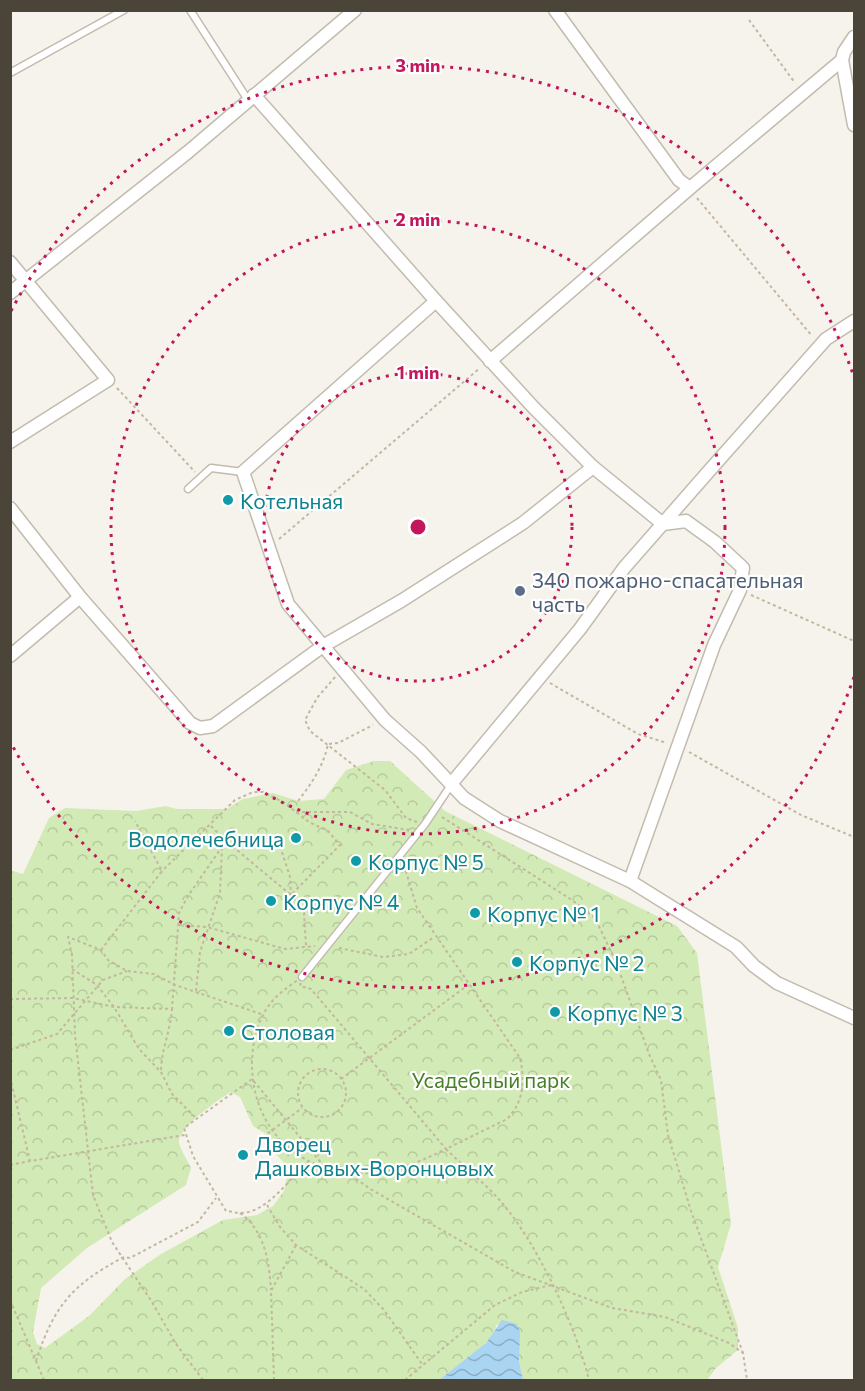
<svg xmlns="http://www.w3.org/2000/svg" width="865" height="1391" viewBox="0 0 865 1391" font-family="Commissioner,sans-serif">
<defs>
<pattern id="forest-crowns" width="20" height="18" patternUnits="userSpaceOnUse" patternTransform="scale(1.5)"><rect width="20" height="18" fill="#d2eab5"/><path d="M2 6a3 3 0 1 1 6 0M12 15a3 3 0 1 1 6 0" fill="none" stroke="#b6ca9c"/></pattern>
<pattern id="water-waves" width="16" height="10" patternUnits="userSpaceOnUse" patternTransform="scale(1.5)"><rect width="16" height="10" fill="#a9d4f2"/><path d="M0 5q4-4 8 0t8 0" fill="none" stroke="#8caec5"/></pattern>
</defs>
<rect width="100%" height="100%" fill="#f6f3ec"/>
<!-- forest -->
<path fill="url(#forest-crowns)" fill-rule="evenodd" d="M374,761H390L445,811L677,926L697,953L731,1224L718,1267L738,1328V1350L716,1368L707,1380H523L519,1361L497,1324C490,1348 457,1365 439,1380H11L10,870L23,874L49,818L65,808L136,811L166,806L177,809H227L243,799L273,793L298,801L324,799L346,770ZM231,1092L240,1097L253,1126L266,1134L270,1148L289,1168L284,1191L273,1206L257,1215L223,1220L161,1254L125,1279L89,1316L45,1348L37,1344L33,1332L41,1288L87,1248L186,1185L191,1168C188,1161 181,1151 179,1143C176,1129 219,1099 231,1092Z"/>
<!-- water -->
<polygon fill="url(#water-waves)" points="502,1320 517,1324 520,1332 519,1361 523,1380 439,1380 486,1343"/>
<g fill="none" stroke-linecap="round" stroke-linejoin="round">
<!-- lane casing -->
<g stroke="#c2bbae" stroke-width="9">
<g id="lane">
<polyline points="190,10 248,100"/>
<polyline points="10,73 124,10"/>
<polyline points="188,489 211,468 243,472"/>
<polyline points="302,977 425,824 451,785"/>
</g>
</g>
<!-- street casing -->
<g stroke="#c2bbae" stroke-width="15">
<g id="street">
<polyline points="555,10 679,180 690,188 842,60"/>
<polyline points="854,37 844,52 842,60 854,125"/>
<polyline points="254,95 436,301 534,408 593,467 663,524 686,521 715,542 743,568 740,590 714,645 630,881"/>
<polyline points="10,262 108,380 10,442"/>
<polyline points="10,293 188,152 355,10"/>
<polyline points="436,301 243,472 288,604 385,720 421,752 464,798 500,821 630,881 736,947 754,966 777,983 854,1018"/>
<polyline points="490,361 690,188"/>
<polyline points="10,508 80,597 190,723 200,728 213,726 323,646 401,601 523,523 593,467"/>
<polyline points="10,656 80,597"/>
<polyline points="451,784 580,629 624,568 709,471 826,339 854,321"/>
</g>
</g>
<!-- path -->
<g stroke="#c4b79f" stroke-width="2" stroke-dasharray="3 3" stroke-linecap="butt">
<polyline points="749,20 795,83"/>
<polyline points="697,198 812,336"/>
<polyline points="117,388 195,472"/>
<polyline points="279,539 480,368"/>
<polyline points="751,595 854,641"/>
<polyline points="335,677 317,698 305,720 310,731 385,790 406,818 417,822"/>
<polyline points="550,683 638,734 667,743"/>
<polyline points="689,752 801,815 854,837"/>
<path d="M298,801C312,783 323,767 328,744L338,743L373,725"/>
<polyline points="296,812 350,812 372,824 409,830"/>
<polyline points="442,817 572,900 595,918 616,962 649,1054 661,1080 668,1135 691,1211 743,1353"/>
<polyline points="211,826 226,841"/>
<polyline points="282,852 290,877 291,895 304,912 306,946"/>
<path d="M404,865L417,908L520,1058C525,1080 524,1102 507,1119L446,1149C464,1167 486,1184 502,1203C537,1243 577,1329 589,1380"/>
<polyline points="179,925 207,927 285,949 315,946"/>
<polyline points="339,948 383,957 409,954 434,937"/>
<polyline points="101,950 162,871 135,821"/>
<polyline points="72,969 97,985 114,1007 139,1049 161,1072 172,1094 197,1119"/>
<path d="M302,977L300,986L311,989L446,1149C425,1159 404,1169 381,1172C309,1181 253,1137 252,1065C252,1045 257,1020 270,1004C278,993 291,985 302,977Z"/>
<polyline points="196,991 200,952 220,893 222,847"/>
<polyline points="10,999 73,998 114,1007 172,1009 179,913 188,896 226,841 291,895 340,845 328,831 309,822 283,802 263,792 253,792 235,800 162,871"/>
<polyline points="10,1050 57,1034 103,980 127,971"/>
<circle cx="322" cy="1093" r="24"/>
<path d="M161,1070C162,1047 170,1033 172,1009"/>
<polyline points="10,1077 30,1161 185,1135"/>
<polyline points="341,1079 468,985"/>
<polyline points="263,1137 302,1108"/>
<path d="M309,1162C289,1178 268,1213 240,1213C235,1213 231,1211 226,1211L193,1156L184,1128L252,1079L323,1165"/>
<polyline points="10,1165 30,1161"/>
<polyline points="346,1172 372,1190 515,1272 612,1308 665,1317 729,1343 743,1353 747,1380"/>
<polyline points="267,1205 280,1227 296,1245 364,1289 384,1310 422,1364"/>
<path d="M240,1213C265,1231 269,1261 271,1290"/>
<polyline points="10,1300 44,1380"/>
<path d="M36,1361C54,1305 73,1284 124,1257L130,1258L198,1222L216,1198"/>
<polyline points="203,1380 176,1344 152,1302 112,1242 93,1195 75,1035 72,955 68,937 101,950 108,960 127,971 154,974 175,985 264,1015"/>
<polyline points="274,1380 271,1291 296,1245"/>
<polyline points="405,1380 495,1305 522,1292 551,1285"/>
</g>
<!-- lane -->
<use href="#lane" stroke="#fff" stroke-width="6"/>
<!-- street -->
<use href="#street" stroke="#fff" stroke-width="12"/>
</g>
<!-- distance rings -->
<g fill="none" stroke="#c2185b" stroke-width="3" stroke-dasharray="3 6">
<circle cx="418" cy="527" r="154"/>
<circle cx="418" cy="527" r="307"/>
<path d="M854 677A461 461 0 0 1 11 743M11 311A461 461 0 0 1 854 377"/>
</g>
<!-- markers -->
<g fill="#0f9aa8" stroke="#fff" stroke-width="2">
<circle cx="228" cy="500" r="6"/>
<circle cx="296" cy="838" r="6"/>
<circle cx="356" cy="861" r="6"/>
<circle cx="271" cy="901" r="6"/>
<circle cx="475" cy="913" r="6"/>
<circle cx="517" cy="962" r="6"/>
<circle cx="555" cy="1012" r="6"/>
<circle cx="229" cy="1031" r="6"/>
<circle cx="243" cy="1155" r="6"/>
</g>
<circle fill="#5c6f8a" stroke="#fff" stroke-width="2" cx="520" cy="591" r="6"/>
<g text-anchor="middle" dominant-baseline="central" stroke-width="4.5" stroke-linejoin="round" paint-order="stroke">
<!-- culture labels -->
<g font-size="21" fill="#0d838f" stroke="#fff" text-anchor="start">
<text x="240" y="500">Котельная</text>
<text x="284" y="838" text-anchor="end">Водолечебница</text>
<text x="368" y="861">Корпус № 5</text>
<text x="283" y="901">Корпус № 4</text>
<text x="487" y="913">Корпус № 1</text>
<text x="529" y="962">Корпус № 2</text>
<text x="567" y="1012">Корпус № 3</text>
<text x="241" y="1031">Столовая</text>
<text x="255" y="1143">Дворец<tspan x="255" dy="24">Дашковых-Воронцовых</tspan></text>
</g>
<!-- service labels -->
<g font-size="21" fill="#4e5e75" stroke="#fff" text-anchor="start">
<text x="532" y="579">340 пожарно-спасательная<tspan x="532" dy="24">часть</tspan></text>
</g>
<!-- park labels -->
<g font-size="21" fill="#4a7f2a" stroke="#fff">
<text x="491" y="1079">Усадебный парк</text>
</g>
</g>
<circle cx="418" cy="527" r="9" fill="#c2185b" stroke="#fff" stroke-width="3"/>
<g font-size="18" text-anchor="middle" font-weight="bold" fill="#c2185b" stroke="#fff" stroke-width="4.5" stroke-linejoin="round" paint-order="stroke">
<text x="418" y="72">3 min</text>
<text x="418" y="226">2 min</text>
<text x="418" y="379">1 min</text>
</g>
<!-- border -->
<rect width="865" height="1391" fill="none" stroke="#4b4439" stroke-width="24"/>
</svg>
